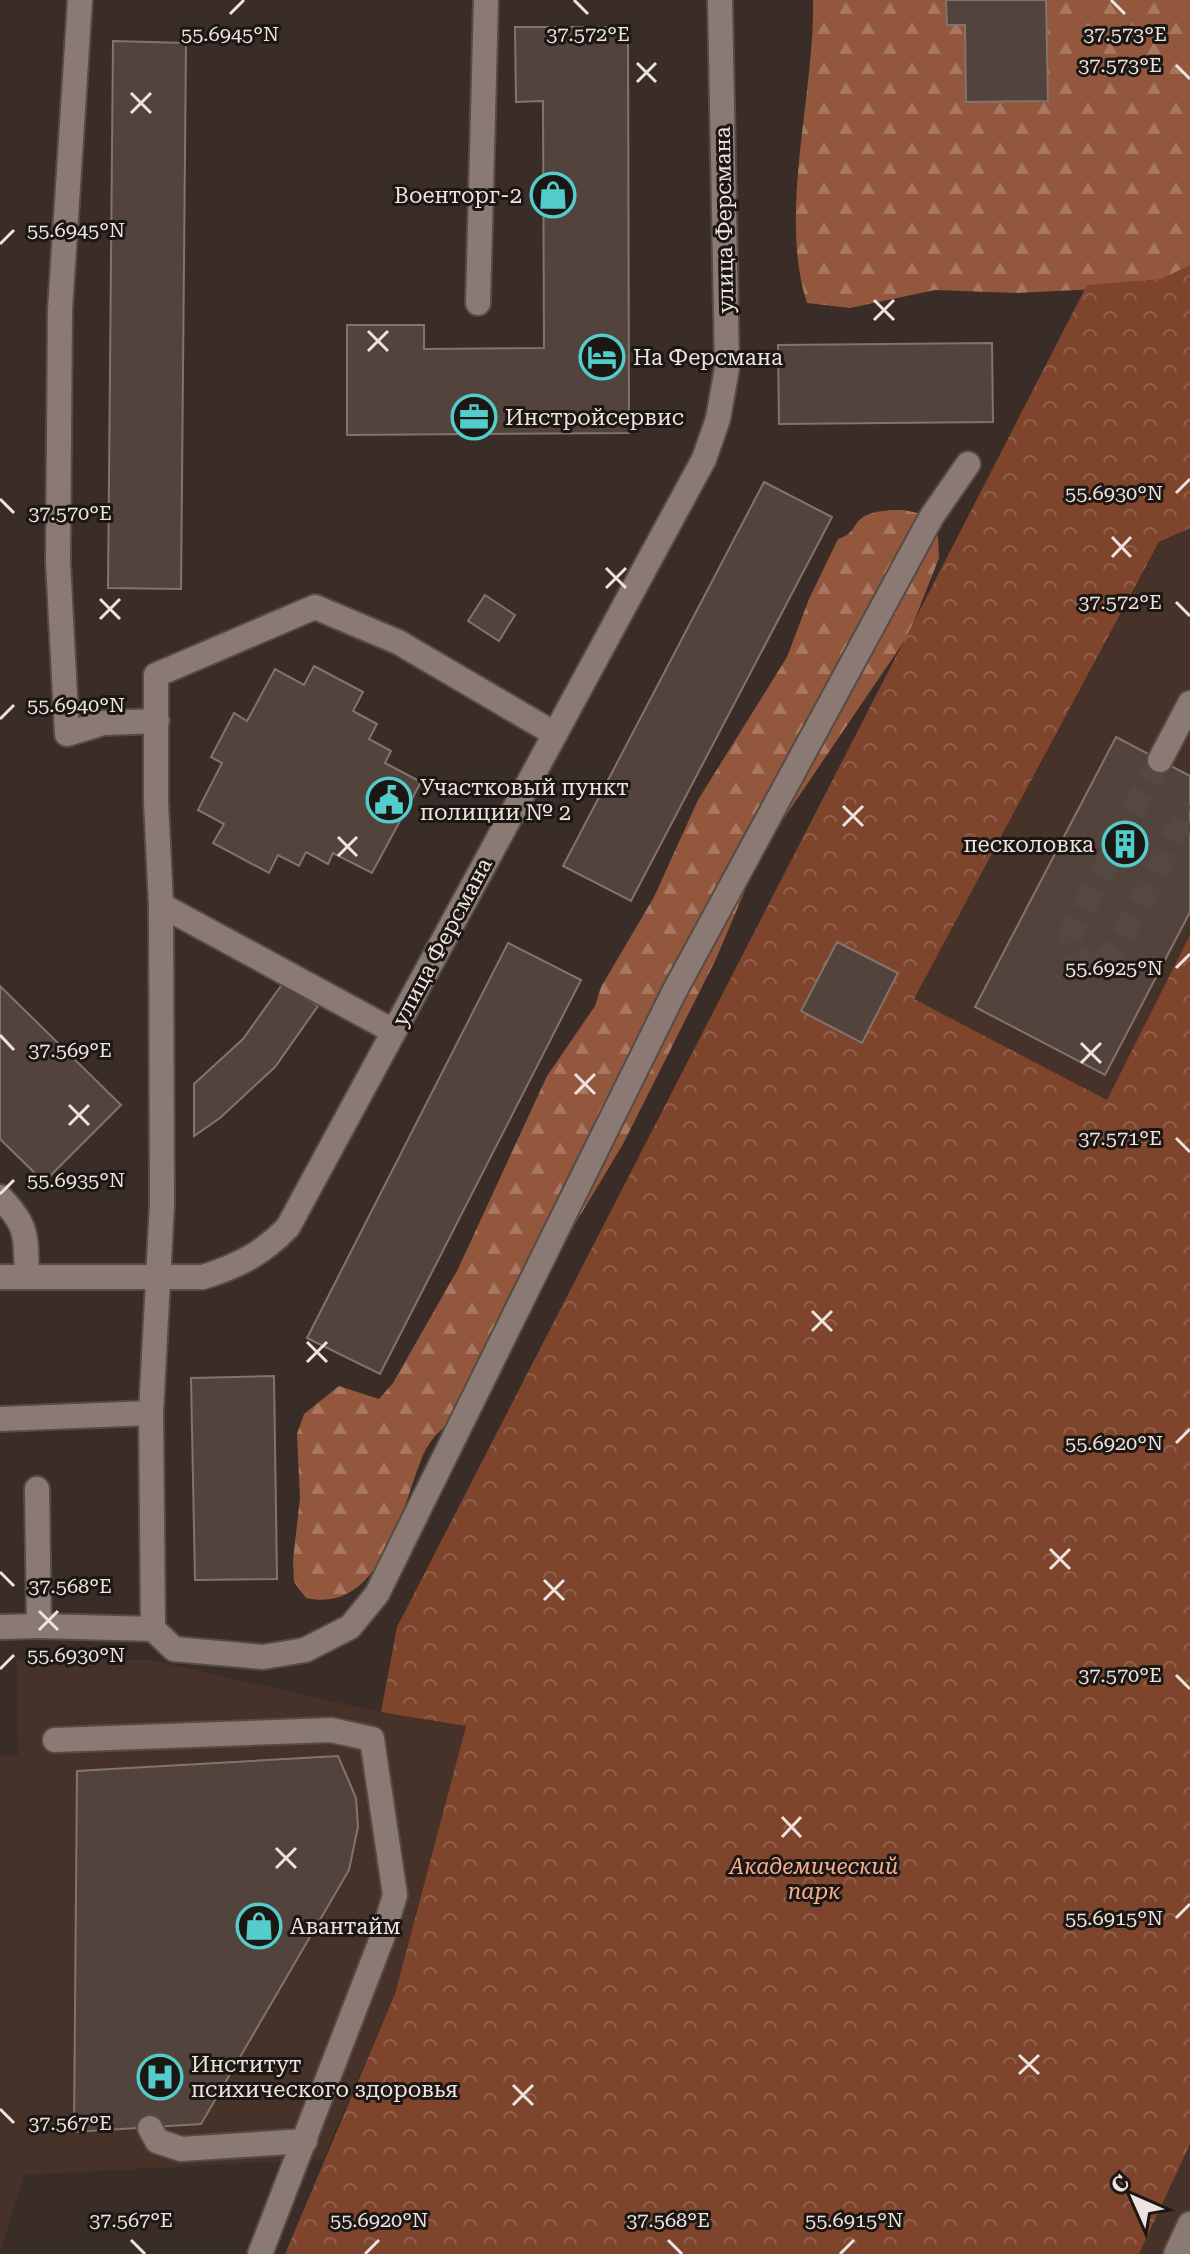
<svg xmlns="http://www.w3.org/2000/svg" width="1190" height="2254" viewBox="0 0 1190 2254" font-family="'Roboto Serif',serif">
<defs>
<pattern id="forest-firs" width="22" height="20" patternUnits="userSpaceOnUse" patternTransform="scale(2)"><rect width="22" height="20" fill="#93573d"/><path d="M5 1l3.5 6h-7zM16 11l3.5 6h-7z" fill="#a87762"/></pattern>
<pattern id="park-crowns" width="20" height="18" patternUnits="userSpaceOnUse" patternTransform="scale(2)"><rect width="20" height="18" fill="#7e452c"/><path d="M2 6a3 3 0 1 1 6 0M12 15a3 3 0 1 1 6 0" fill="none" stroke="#91604a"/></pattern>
</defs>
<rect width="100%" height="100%" fill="#3a2d27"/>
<!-- built -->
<g fill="#463229">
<polygon points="1190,528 1190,935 1107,1100 914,999 1160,542"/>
<polygon points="17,1660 151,1660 366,1709 466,1725 395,1994 323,2159 24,2175 0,2254 0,1756 18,1755"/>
<polygon points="1190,2144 1190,2254 1139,2254"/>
</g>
<!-- forest -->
<g fill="url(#forest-firs)">
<path d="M813,0H1190V275L1098,289L1016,293L935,290L850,308L807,303C778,215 815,93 813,0Z"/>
<path d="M904,510L926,515L938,537L939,558L909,634L780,824L749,881L716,959L623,1144L464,1409C449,1423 431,1436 423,1455C402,1506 382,1615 306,1598L294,1582L293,1560L300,1498L297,1434L304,1414L339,1386L379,1399L393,1383L458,1269L547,1076L595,1006L601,987L654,897L698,800L787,657L809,599L838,539C856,533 851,526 863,517C874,510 892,510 904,510Z"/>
</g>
<!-- park -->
<polygon fill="url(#park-crowns)" points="1190,265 1190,528 1159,542 914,999 1107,1100 1190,935 1190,2144 1139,2254 285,2254 395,1994 466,1726 381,1712 397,1627 1087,285 1161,279"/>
<!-- building -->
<g fill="#52433d" stroke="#83736c" stroke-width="2">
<polygon points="946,0 1046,0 1048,101 966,102 965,25 947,25"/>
<polygon points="515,27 628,27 629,433 347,435 347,325 424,325 424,349 544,348 543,101 516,102"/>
<polygon points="113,41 186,43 181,589 108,588"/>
<polygon points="992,343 993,422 779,424 778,345"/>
<polygon points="764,482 832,517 631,901 563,866"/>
<polygon points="485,595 515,615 499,641 468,621"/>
<polygon points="314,666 363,692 353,711 377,724 369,739 391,751 385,763 421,782 372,873 333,853 328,864 306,852 299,866 278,855 269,873 213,843 224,824 198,810 222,763 211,757 234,713 247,721 275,669 304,685"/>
<polygon points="1116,737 1190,776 1190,912 1105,1075 975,1007"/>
<polygon points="837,942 898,973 862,1043 801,1011"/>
<polygon points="508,943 581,980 380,1374 307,1338"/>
<polygon points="283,983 318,1006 275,1067 220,1118 194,1136 194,1084 243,1039"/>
<polygon points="0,986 121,1105 44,1182 0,1139"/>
<polygon points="274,1376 277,1579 195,1580 191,1378"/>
<polygon points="338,1756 356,1798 358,1827 349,1870 201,2124 74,2132 77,1771"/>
</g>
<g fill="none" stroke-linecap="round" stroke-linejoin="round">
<!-- minor-tunnel -->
<polyline stroke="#554843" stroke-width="24" stroke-dasharray="24 12" stroke-linecap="butt" points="1160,760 1070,935 1074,955 1096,971 1118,946 1190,806"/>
<!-- minor casing -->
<g stroke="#564b45" stroke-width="28">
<g id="minor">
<polyline points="80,0 60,310 58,562 67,734 103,723 157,721"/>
<polyline points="478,303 486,0"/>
<polyline points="555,734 398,642 315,607 156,675 156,802 161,905 162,1204 151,1413 153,1629 174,1649 263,1657 305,1650 350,1627 377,1594 674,992 932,516 968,464"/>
<polyline points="1160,760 1190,703"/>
<polyline points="161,905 393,1031"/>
<path d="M0,1197C30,1228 25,1237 27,1277"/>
<path d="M0,1277H203C238,1266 262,1254 288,1227L704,459L718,419L727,368L720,0"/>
<polyline points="0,1419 151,1413"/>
<polyline points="39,1626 153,1629"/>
<polyline points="0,1627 39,1626 37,1489"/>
<polyline points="55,1740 331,1730 372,1739 395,1895 382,1938 260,2254"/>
<polyline points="150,2128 157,2141 181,2149 305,2141"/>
<polyline points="1176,2254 1190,2224"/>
</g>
</g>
<!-- minor -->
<use href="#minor" stroke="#8a7a73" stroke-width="24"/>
</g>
<!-- ticks -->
<path fill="none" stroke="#ede3e0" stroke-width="3" d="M574,0L588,14M1111,0L1125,14M230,14L244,0M637,63L656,82M1176,65L1190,79M637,82L656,63M131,93L151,113M131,113L151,93M0,244L14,230M874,300L894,320M874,320L894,300M368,331L388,351M368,351L388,331M1176,493L1190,479M0,499L14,513M1112,537L1131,557M1112,557L1131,537M606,568L626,588M606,588L626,568M100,599L120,619M1176,602L1190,616M100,619L120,599M0,719L14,705M843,806L863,826M843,826L863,806M338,837L357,856M338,856L357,837M1176,968L1190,954M0,1035L14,1050M1081,1043L1101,1063M1081,1063L1101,1043M575,1074L595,1094M575,1094L595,1074M69,1105L89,1125M69,1125L89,1105M1176,1138L1190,1152M0,1194L14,1180M812,1311L832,1331M812,1331L832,1311M307,1342L327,1362M307,1362L327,1342M1176,1443L1190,1429M1050,1549L1070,1569M1050,1569L1070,1549M0,1572L14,1586M544,1580L564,1600M544,1600L564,1580M39,1611L58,1630M39,1630L58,1611M0,1669L14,1655M1176,1675L1190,1689M782,1817L801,1837M782,1837L801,1817M276,1848L296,1868M276,1868L296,1848M1176,1918L1190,1904M1019,2055L1039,2074M1019,2074L1039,2055M513,2085L533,2105M513,2105L533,2085M0,2109L14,2123M131,2240L145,2254M668,2240L682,2254M365,2254L379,2240M840,2254L854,2240"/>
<!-- icons -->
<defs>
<g id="shop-ring" transform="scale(2.3)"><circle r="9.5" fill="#1d1714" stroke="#53cdcb" stroke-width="1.5"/><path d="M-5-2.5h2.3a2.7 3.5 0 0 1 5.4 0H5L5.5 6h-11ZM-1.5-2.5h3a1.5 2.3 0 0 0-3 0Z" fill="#53cdcb"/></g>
<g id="hotel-ring" transform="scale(2.3)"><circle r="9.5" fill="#1d1714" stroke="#53cdcb" stroke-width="1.5"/><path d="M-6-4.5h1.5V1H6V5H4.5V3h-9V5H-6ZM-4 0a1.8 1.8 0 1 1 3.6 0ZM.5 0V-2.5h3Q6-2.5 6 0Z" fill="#53cdcb"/></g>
<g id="office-ring" transform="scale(2.3)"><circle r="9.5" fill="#1d1714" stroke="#53cdcb" stroke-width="1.5"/><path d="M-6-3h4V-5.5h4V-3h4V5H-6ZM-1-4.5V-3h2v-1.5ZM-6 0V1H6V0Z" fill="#53cdcb"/></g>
<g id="civic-ring" transform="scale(2.3)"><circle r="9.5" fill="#1d1714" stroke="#53cdcb" stroke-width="1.5"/><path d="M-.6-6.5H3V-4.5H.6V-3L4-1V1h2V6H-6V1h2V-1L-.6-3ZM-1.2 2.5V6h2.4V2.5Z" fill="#53cdcb"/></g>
<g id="building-ring" transform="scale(2.3)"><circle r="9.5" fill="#1d1714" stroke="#53cdcb" stroke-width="1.5"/><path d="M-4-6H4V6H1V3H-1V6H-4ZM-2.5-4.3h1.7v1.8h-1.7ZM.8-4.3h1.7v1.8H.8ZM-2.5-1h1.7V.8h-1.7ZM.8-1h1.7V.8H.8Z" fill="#53cdcb"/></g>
<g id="hospital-ring" transform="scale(2.3)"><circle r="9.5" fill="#1d1714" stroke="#53cdcb" stroke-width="1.5"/><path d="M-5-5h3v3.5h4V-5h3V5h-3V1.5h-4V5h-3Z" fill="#53cdcb"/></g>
</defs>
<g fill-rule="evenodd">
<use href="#shop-ring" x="553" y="195"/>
<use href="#hotel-ring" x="602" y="357"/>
<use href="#office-ring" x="474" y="417"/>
<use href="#civic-ring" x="389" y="800"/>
<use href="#building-ring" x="1125" y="844"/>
<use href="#shop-ring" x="259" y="1926"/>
<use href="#hospital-ring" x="160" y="2077"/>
</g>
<g text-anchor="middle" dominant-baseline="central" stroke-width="6" stroke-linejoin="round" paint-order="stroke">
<!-- poi labels -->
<g font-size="22" fill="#ede3e0" stroke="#1d1714" text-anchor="start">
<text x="522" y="195" text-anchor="end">Военторг-2</text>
<text x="633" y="357">На Ферсмана</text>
<text x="505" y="417">Инстройсервис</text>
<text x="420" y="787">Участковый пункт<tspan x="420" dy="25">полиции № 2</tspan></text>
<text x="1094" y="844" text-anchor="end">песколовка</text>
<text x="290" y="1926">Авантайм</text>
<text x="191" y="2064">Институт<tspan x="191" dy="25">психического здоровья</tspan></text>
</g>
<!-- street labels -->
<g font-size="22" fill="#ede3e0" stroke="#1d1714">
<text transform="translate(724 220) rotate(-91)">улица Ферсмана</text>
<text transform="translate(442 942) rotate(-62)">улица Ферсмана</text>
</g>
<!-- park labels -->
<g font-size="22" font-style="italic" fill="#f9b091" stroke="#1d1714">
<text x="814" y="1866">Академический<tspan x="814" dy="25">парк</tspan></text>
</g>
</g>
<g font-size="20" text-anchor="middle" fill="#ede3e0" stroke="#1d1714" stroke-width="6" stroke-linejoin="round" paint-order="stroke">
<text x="1125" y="41">37.573°E</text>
<text x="230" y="41">55.6945°N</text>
<text x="588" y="41">37.572°E</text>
<text x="1120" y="72">37.573°E</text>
<text x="76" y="237">55.6945°N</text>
<text x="1114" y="500">55.6930°N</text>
<text x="70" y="520">37.570°E</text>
<text x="1120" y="609">37.572°E</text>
<text x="76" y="712">55.6940°N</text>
<text x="1114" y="975">55.6925°N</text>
<text x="70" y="1057">37.569°E</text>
<text x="1120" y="1145">37.571°E</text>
<text x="76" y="1187">55.6935°N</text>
<text x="1114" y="1450">55.6920°N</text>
<text x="70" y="1593">37.568°E</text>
<text x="76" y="1662">55.6930°N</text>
<text x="1120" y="1682">37.570°E</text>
<text x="1114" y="1925">55.6915°N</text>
<text x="70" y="2130">37.567°E</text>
<text x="131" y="2227">37.567°E</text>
<text x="379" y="2227">55.6920°N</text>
<text x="668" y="2227">37.568°E</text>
<text x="854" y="2227">55.6915°N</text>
</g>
<!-- north arrow -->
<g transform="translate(1134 2198) rotate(315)" stroke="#1d1714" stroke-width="6" paint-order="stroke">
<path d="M0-6L14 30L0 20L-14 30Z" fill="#ede3e0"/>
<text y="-12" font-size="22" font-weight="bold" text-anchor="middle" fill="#ede3e0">С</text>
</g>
</svg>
